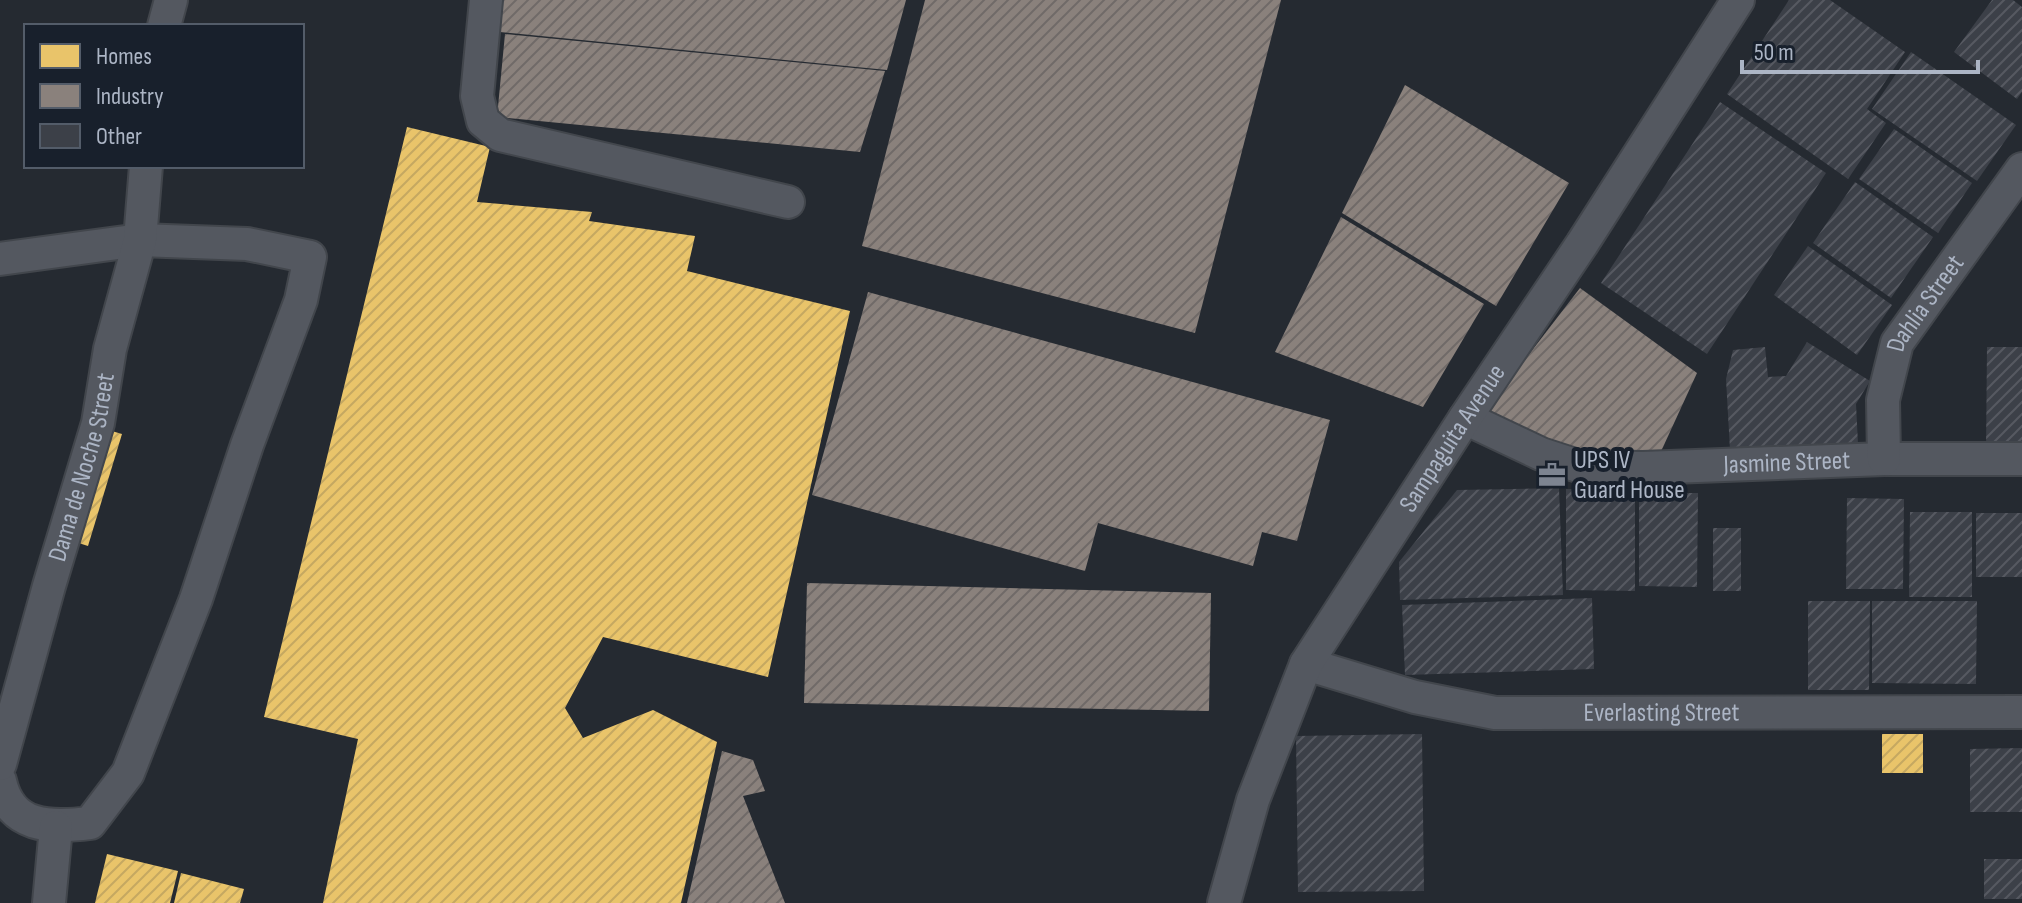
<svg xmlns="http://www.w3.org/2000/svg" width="2022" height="903" viewBox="0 0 2022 903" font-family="'Sofia Sans Condensed',sans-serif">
<defs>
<pattern id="homes-hatch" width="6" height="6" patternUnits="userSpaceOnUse" patternTransform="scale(2)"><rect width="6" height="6" fill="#e9c46a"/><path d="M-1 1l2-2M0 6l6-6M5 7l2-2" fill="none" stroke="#c5a861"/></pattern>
<pattern id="industry-hatch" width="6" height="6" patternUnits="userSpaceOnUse" patternTransform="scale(2)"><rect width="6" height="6" fill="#8a817c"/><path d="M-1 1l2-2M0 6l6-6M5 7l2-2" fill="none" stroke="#706a68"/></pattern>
<pattern id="building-hatch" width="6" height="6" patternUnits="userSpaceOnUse" patternTransform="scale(2)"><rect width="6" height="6" fill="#3c4048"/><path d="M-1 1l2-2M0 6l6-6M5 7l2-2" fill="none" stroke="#565961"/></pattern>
</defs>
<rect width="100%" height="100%" fill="#252a31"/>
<!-- homes -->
<g fill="url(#homes-hatch)">
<polygon points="407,127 490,147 477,202 592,212 589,221 695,236 687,271 850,311 768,677 603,637 565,708 583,738 653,710 717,742 681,903 323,903 358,739 264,717"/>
<polygon points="81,422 122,434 88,546 47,533"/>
<rect x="1882" y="734" width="41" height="39"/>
<polygon points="107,854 178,871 170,903 95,903"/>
<polygon points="181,873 244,889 240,903 174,903"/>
</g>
<!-- industry -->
<g fill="url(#industry-hatch)">
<polygon points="503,0 906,0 887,70 500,32"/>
<polygon points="925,0 1281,0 1195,333 862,246"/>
<polygon points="505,34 885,71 860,152 497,117"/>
<polygon points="1405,85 1569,183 1496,306 1342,213"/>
<polygon points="1341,217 1484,304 1423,407 1275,352"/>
<polygon points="1580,288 1697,373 1658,458 1570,450 1483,414"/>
<polygon points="868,292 1330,420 1297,541 1262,532 1253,566 1098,523 1085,571 812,495"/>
<polygon points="807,583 1211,593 1209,711 804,703"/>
<polygon points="722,751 753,760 765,791 743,796 785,903 687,903"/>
</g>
<!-- building -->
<g fill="url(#building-hatch)">
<polygon points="1789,0 1830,0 1905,52 1867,109 1886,123 1848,179 1727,94"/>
<polygon points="1992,0 2013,0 2022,7 2022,92 2017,99 1954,52"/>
<polygon points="1911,52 2016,125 1977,181 1872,109"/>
<polygon points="1720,102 1826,173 1707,354 1601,283"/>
<polygon points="1894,129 1972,183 1938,233 1859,179"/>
<polygon points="1855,182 1933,237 1891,298 1813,243"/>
<polygon points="1808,246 1892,305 1857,355 1774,295"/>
<polygon points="1807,342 1870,381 1856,404 1858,444 1730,450 1726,379 1733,350 1765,347 1768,377 1786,376"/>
<polygon points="1987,347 2022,347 2022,453 1986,452"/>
<polygon points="1559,488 1563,595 1400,600 1399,562 1457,490"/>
<polygon points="1566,489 1635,490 1635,591 1566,590"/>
<polygon points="1639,493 1698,493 1697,587 1639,586"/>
<polygon points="1847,498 1904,499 1903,589 1846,589"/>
<polygon points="1910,512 1972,512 1972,597 1909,597"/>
<rect x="1976" y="513" width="46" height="64"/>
<rect x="1713" y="528" width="28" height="63"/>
<polygon points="1592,598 1594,669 1405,675 1402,605"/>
<polygon points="1808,601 1870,601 1869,690 1808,690"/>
<polygon points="1872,601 1977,601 1976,684 1872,683"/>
<polygon points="1422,734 1424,891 1298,892 1296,736"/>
<polygon points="2022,748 2022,812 1970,812 1970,749"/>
<rect x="1984" y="859" width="38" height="40"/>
</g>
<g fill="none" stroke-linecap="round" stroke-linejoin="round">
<!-- minor casing -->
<g stroke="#42464c" stroke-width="36">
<g id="minor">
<polyline points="486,0 477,96 483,121 500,135 788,202"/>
<polyline points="164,26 171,0"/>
<path d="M0,259L140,240L247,244L310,257L301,300L247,445L196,599L128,773L90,823C50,828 10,828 0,781"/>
<path id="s1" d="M1465,418L1541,454L1581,467L1643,468L1884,459H2022"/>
<path id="s2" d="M1884,459L1883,400L1897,343L2022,169"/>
<path id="s3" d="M1306,664L1415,697L1495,713L2022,712"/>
<path id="s4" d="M0,764L49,586L98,423L110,349L140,240L146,166"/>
<polyline points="49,903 56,827"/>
<path id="s5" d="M1224,903L1253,800L1306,664L1465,418L1582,244L1738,0"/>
</g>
</g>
<!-- minor -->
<use href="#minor" stroke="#545860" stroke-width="32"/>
</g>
<!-- icons -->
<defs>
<g id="office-bare" transform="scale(2.16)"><path d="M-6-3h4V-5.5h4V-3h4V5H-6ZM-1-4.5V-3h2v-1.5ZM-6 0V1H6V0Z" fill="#7d8491" stroke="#18202c" stroke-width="2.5" paint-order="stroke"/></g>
</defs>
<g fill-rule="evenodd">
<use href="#office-bare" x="1552" y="475"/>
</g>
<g text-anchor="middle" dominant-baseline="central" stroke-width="8" stroke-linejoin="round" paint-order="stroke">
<!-- street labels -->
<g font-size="26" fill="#acb5c5" stroke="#18202c">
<text stroke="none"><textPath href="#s2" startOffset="166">Dahlia Street</textPath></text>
<text stroke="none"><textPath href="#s5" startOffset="522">Sampaguita Avenue</textPath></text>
<text stroke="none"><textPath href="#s1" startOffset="332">Jasmine Street</textPath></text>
<text stroke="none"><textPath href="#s4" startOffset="308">Dama de Noche Street</textPath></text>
<text stroke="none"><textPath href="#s3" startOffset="362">Everlasting Street</textPath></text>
</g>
<!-- poi labels -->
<g font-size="26" fill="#acb5c5" stroke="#18202c" text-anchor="start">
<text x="1574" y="460">UPS IV<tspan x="1574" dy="30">Guard House</tspan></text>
</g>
</g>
<!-- legend -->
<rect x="24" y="24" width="280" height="144" fill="#18202c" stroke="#535c69" stroke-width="2"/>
<rect x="40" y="44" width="40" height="24" fill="#e9c46a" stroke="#535c69" stroke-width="2"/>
<text x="96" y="64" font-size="24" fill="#acb5c5">Homes</text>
<rect x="40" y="84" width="40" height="24" fill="#8a817c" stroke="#535c69" stroke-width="2"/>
<text x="96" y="104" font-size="24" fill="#acb5c5">Industry</text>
<rect x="40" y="124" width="40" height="24" fill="#3c4048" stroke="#535c69" stroke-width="2"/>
<text x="96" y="144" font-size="24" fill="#acb5c5">Other</text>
<!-- scale -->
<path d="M1742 60v12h236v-12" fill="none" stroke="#acb5c5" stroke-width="4"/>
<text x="1754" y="60" font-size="24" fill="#acb5c5" stroke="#18202c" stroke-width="6" paint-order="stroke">50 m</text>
</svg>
